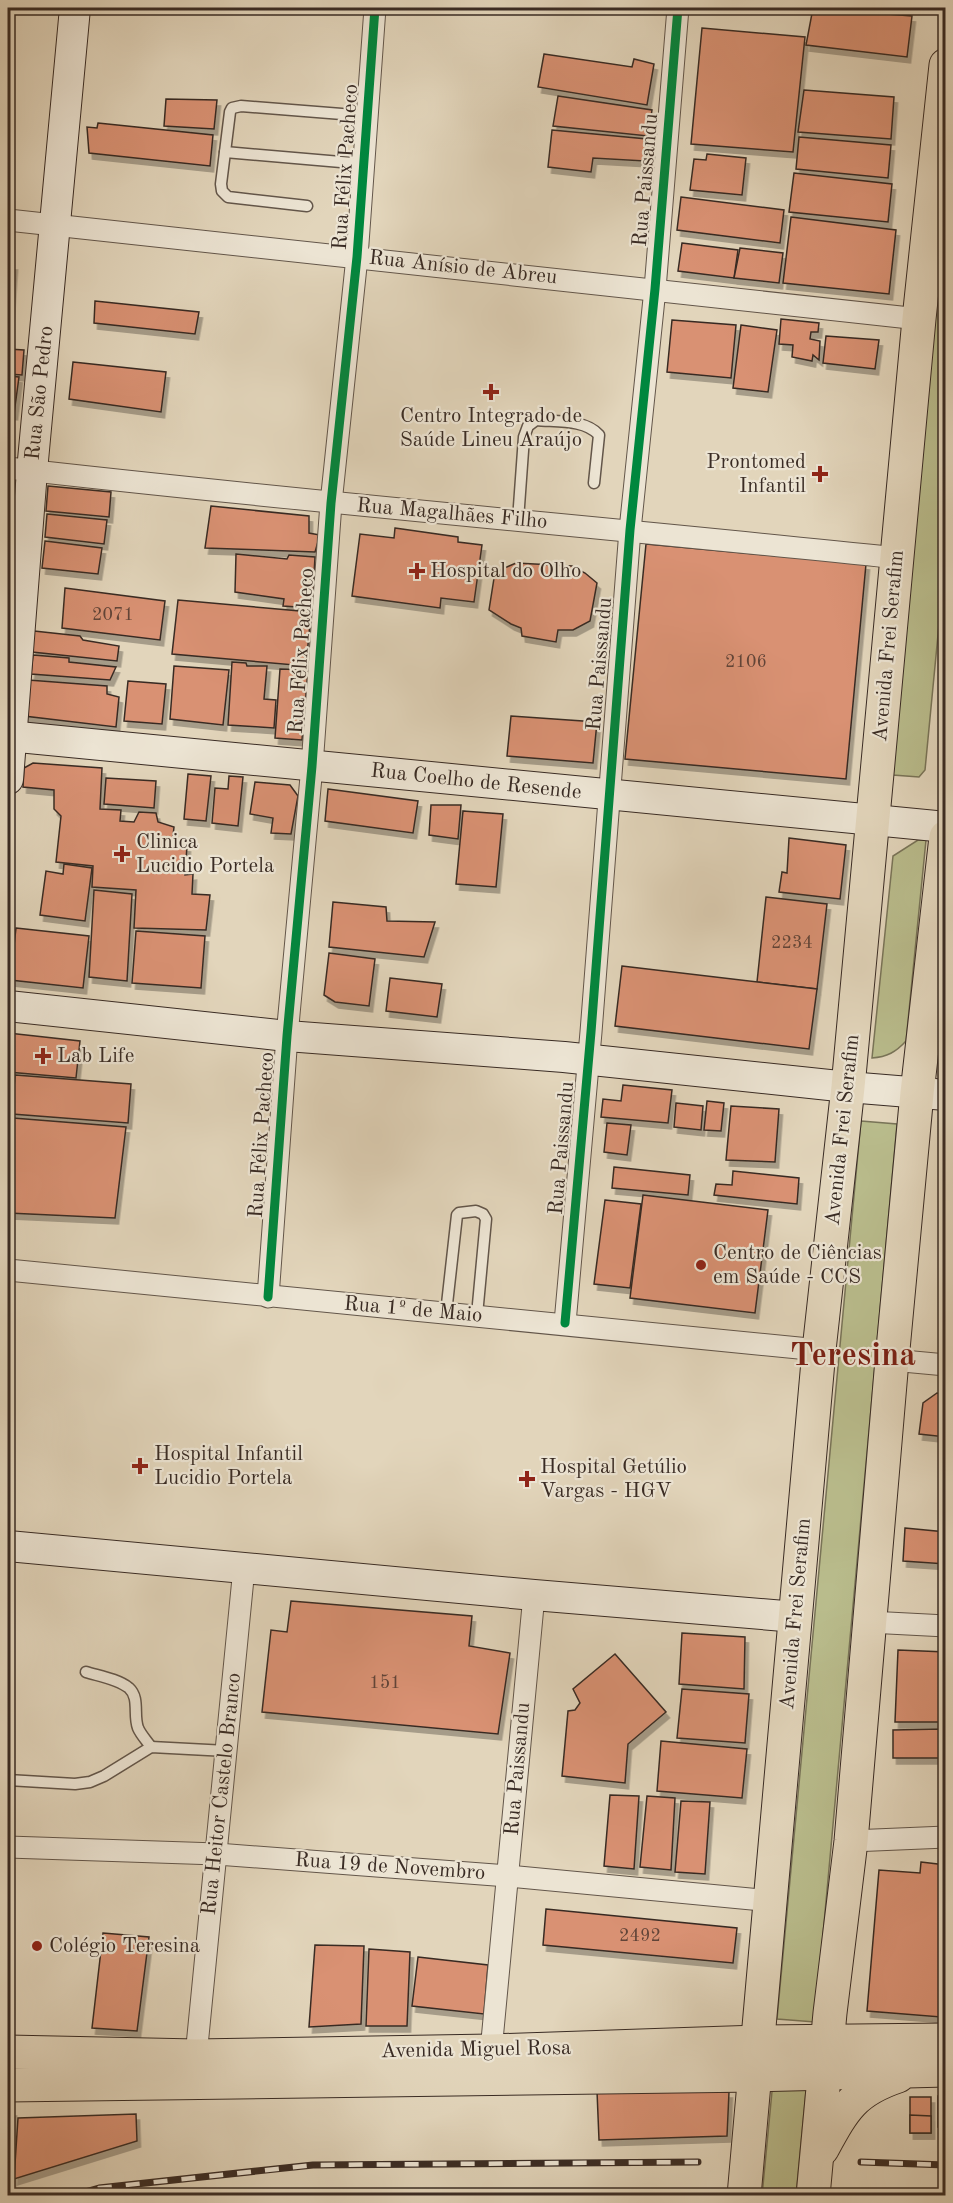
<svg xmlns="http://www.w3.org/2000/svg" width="953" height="2203" viewBox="0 0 953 2203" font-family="'Old Standard TT',serif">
<defs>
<filter id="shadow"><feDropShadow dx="3.5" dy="6" stdDeviation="0" flood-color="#0004"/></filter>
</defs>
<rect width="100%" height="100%" fill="#e2d5bb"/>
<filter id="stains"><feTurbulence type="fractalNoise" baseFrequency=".00333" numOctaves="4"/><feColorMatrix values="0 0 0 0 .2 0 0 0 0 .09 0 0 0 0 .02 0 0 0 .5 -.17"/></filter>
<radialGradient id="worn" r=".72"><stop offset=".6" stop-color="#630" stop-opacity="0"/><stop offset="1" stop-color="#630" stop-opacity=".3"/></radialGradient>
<!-- green -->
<g fill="#b9bc8c" stroke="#797458" stroke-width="1.5">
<polygon points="945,174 945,562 925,770 919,777 893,775"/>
<path d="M918,840H926L906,1041C896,1052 887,1057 872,1058L893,856Z"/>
<polygon points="861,1121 897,1124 815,2022 777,2019"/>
<polygon points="807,2080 796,2195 762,2196 773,2081"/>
</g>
<!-- building -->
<g fill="#d99173" stroke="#392b24" stroke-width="1.5" filter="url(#shadow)">
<polygon points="813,8 912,16 907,57 806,45"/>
<polygon points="702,28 805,37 793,152 691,144"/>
<polygon points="544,54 632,67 634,59 654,64 647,105 538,87"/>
<polygon points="804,90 894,97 891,139 798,132"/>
<polygon points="558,96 652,110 648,136 553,126"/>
<polygon points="166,99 217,100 214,129 164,126"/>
<polygon points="98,123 213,135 210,166 89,153 87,127 97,128"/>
<polygon points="552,130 647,139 645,161 593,158 591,172 548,167"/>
<polygon points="799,137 891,145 888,178 796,169"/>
<polygon points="707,154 746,158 742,195 690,190 694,159 706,160"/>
<polygon points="794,173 892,184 888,222 789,212"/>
<polygon points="681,197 784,210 780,243 677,230"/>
<polygon points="791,217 896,230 889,294 783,283"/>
<polygon points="682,243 738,250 734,278 678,271"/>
<polygon points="740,248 783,253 779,283 734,278"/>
<polygon points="8,264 14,264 10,319 8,318"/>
<polygon points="95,301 199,312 195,334 94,323"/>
<polygon points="781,319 819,323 818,332 811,332 810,339 820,341 819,360 813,355 812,361 792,357 793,345 779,344"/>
<polygon points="672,320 736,325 731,378 667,372"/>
<polygon points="741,325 777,330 768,392 733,388"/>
<polygon points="826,336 879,340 875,369 823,363"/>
<polygon points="8,349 24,350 22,375 8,374"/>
<polygon points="73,362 166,372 161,412 69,399"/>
<polygon points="8,376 19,377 14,414 8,413"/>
<polygon points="48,486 111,492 109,517 46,511"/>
<polygon points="211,506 309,516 309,533 320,535 315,552 205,548"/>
<polygon points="47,514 107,520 104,544 45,537"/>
<polygon points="8,523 16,524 13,550 8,550"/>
<polygon points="395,528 458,537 458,542 482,545 474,602 441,598 440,608 352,596 360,534 394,538"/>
<polygon points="45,541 102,548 98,574 42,568"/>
<polygon points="646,544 866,564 846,779 625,759"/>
<polygon points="236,554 287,559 289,555 315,557 312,608 283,606 284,599 235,592"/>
<polygon points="516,563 572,566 585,573 597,583 590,621 573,630 558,630 556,642 522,636 521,628 511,624 489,610 495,572"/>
<polygon points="65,588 165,601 160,640 62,628"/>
<polygon points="178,600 311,612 306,666 172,654"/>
<polygon points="34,631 80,636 83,640 119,646 117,661 32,652"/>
<polygon points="33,655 69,658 69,662 116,667 110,680 31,674"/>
<polygon points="232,662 246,663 247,666 267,666 264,699 276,700 274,728 228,725"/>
<polygon points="174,666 229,670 223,725 170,719"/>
<polygon points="280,669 308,670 302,740 275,738"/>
<polygon points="28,680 107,686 107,694 119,697 116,727 24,716"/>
<polygon points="128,681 166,684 162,724 124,721"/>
<polygon points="511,716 597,722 593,763 507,756"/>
<polygon points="33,763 102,768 100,809 121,810 120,821 134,822 139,812 156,813 158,822 174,827 172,845 187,846 185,875 193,874 192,894 210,895 206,930 134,928 136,890 92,887 93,866 56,862 61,816 54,809 54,790 23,787 24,768"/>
<polygon points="188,774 211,776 206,821 184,819"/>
<polygon points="229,776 243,777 238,826 212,823 215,788 228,789"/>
<polygon points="106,778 156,781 154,808 104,804"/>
<polygon points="255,782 290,785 298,796 291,834 271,833 273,818 250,814"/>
<polygon points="328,789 418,801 413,833 325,821"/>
<polygon points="431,805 461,805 458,839 429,835"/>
<polygon points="463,811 503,814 496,887 456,884"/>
<polygon points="789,838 846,845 840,899 779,892 782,872 787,873"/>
<polygon points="64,864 92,868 85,921 40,915 46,871 63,874"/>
<polygon points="94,890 132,894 127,981 89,977"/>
<polygon points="766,897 827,904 817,989 757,982"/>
<polygon points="333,902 386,907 387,921 435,922 424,957 329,947"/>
<polygon points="16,928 89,936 83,988 10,980"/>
<polygon points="136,931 205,936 201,988 132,983"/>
<polygon points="329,953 375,959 369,1006 335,1002 324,995"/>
<polygon points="622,966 817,989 809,1049 615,1026"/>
<polygon points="390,978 442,984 437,1017 386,1011"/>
<polygon points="8,1033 80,1041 76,1078 8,1072"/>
<polygon points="15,1075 131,1084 128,1123 12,1114"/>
<polygon points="623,1085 672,1090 668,1123 601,1117 603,1099 621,1101"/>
<polygon points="707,1101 724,1103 721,1131 704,1130"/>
<polygon points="676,1103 703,1106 701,1130 674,1127"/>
<polygon points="731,1106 779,1109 775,1162 726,1160"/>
<polygon points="13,1118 126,1127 115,1218 8,1213 8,1170"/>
<polygon points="607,1123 631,1125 627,1155 604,1152"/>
<polygon points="614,1167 690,1175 688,1195 612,1188"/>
<polygon points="733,1171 799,1178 797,1204 714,1195 716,1184 732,1185"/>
<polygon points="643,1195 768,1210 755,1313 630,1298"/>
<polygon points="605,1200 641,1204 630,1288 594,1284"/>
<polygon points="937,1393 946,1394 946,1437 919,1434 923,1403"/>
<polygon points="905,1528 946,1532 946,1564 903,1561"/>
<polygon points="291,1601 472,1616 469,1646 510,1653 498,1734 262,1712 271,1630 287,1632"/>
<polygon points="682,1633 745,1637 744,1689 679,1684"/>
<polygon points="898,1650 946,1652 946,1722 895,1722"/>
<polygon points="615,1654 666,1712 628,1744 625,1783 562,1776 568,1711 575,1710 580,1703 573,1689"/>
<polygon points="682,1689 749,1694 745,1743 677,1738"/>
<polygon points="942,1729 943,1758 893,1758 893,1730"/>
<polygon points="661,1741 747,1749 742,1798 657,1791"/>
<polygon points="610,1795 639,1796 634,1869 604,1866"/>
<polygon points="647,1796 675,1798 671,1870 640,1867"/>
<polygon points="681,1801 710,1802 705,1874 675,1872"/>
<polygon points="921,1862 946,1865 946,1976 941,2017 867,2011 879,1870 920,1873"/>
<polygon points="546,1909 737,1928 733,1963 543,1945"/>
<polygon points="103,1933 149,1937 137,2031 92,2028"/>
<polygon points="315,1945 364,1946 361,2024 309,2027"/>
<polygon points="369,1949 410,1952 407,2026 366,2026"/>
<polygon points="418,1957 488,1965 484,2014 412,2006"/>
<polygon points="597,2091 729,2092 727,2136 599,2140"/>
<rect x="938" y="2096" width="8" height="31"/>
<rect x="910" y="2097" width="21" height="36"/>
<polygon points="13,2110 12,2187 8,2187 8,2111"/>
<polygon points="136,2114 137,2141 14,2179 18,2118"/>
<polygon points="910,2115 931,2116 931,2133 910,2133"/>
</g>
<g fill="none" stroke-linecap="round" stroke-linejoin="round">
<!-- lane casing -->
<g stroke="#63564a" stroke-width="13">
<g id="lane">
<polyline points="225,152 364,164"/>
<polyline points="307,206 228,197 222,191 221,184 230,112 232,108 241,106 367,116"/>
<path d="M518,520L524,437L528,426L536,420C556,422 585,419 599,435L594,483"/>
<polyline points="446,1313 457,1215 459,1213 476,1211 483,1214 486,1219 477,1315"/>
<path d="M86,1672C99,1676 118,1679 129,1688C140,1698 133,1715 138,1728C141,1735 147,1741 151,1747"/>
<polyline points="8,1780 75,1784 90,1782 104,1776 151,1747 227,1751"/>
</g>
</g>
<!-- street casing -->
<g stroke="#63564a" stroke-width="23">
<g id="street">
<polyline points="8,220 919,319"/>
<path d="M8,468C304,502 600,527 897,558"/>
<path d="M8,1270C278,1298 549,1322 819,1350"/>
<polyline points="268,1297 287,1036 312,766 331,503 357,257 375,8"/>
<polyline points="565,1323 591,1032 630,530 655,289 678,8"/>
<polyline points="892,1360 946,1365"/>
<polyline points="869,1622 946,1626"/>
<polyline points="851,1841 946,1837"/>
<polyline points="8,1847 217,1854 508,1876 772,1901"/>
<polyline points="491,2051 534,1595"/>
<polyline points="196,2056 244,1568"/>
</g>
</g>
<!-- secondary casing -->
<g stroke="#392b24" stroke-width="32">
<g id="secondary">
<polyline points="8,736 946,827"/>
<polyline points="8,779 32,471 75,8"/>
<polyline points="8,1006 287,1036 564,1057 848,1087 946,1095"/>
<polyline points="8,1546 534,1595 796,1617"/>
</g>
</g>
<!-- primary casing -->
<g stroke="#392b24" stroke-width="35">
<g id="primary">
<polyline points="8,2052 196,2056 491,2051 758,2042 946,2040"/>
<polyline points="8,2085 756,2075 946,2070"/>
<path d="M822,2149C844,2109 853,2091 898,2076"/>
<polyline points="744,2196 819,1350 848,1087 919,319 946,65"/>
<polyline points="813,2196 830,2013 851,1841 892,1360 917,1093 946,837"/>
</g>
</g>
<!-- lane -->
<use href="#lane" stroke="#ece4d3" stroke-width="10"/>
<!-- street -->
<use href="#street" stroke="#ece4d3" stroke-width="21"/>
<!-- secondary -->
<use href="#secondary" stroke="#ece4d3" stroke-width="30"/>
<!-- primary -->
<use href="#primary" stroke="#e2d5bb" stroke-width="33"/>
<!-- rail casing -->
<g stroke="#392b24" stroke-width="7">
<g id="rail">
<polyline points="861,2162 946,2165"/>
<polyline points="71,2196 99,2188 313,2165 698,2162"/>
</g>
</g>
<!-- rail -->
<use href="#rail" stroke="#ece4d3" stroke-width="4.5" stroke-dasharray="14" stroke-linecap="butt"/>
<!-- cycleway casing -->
<g stroke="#ece4d3" stroke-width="13">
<g id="cycleway">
<polyline points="268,1297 287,1036 312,766 331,503 357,257 375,8"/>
<polyline points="565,1323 591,1032 630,530 655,289 678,8"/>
</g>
</g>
<!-- cycleway -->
<use href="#cycleway" stroke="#00873e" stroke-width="9"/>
</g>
<!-- markers -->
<g fill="#8f2418" stroke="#ece4d3" stroke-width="2">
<path d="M488 383h6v6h6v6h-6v6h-6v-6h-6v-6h6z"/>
<path d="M817 465h6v6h6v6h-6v6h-6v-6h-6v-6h6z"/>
<path d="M414 562h6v6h6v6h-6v6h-6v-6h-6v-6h6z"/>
<path d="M119 845h6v6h6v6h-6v6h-6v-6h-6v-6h6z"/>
<path d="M40 1047h6v6h6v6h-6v6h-6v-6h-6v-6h6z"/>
<circle cx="701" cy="1265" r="6"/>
<path d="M137 1457h6v6h6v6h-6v6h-6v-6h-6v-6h6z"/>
<path d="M524 1470h6v6h6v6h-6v6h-6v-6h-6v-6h6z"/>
<circle cx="37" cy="1946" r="6"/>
</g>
<g text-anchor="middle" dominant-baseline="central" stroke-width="4.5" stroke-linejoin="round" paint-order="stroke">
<!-- number labels -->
<g font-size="18" fill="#614438">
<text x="113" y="615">2071</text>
<text x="746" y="662">2106</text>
<text x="792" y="943">2234</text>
<text x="385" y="1683">151</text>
<text x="640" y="1936">2492</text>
</g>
<!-- street labels -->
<g font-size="21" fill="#392b24" stroke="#ece4d3">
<text transform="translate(346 167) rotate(-86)">Rua Félix Pacheco</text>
<text transform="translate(646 180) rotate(-85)">Rua Paissandu</text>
<text transform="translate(463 268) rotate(6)">Rua Anísio de Abreu</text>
<text transform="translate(40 393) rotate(-84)">Rua São Pedro</text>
<text transform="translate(452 514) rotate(5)">Rua Magalhães Filho</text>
<text transform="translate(889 646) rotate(-85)">Avenida Frei Serafim</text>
<text transform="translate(302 651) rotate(-86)">Rua Félix Pacheco</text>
<text transform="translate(600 664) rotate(-85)">Rua Paissandu</text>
<text transform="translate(476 782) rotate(6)">Rua Coelho de Resende</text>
<text transform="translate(843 1130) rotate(-84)">Avenida Frei Serafim</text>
<text transform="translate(262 1135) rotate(-86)">Rua Félix Pacheco</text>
<text transform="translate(562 1148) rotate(-85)">Rua Paissandu</text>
<text transform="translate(413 1310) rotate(5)">Rua 1º de Maio</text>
<text transform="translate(796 1614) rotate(-85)">Avenida Frei Serafim</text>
<text transform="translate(518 1769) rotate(-85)">Rua Paissandu</text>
<text transform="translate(222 1794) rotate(-84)">Rua Heitor Castelo Branco</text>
<text transform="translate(390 1867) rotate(4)">Rua 19 de Novembro</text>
<text transform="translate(476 2050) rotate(-1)">Avenida Miguel Rosa</text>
</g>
<!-- poi labels -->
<g font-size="21" fill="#392b24" stroke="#ece4d3" text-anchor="start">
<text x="491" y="416" text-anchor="middle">Centro Integrado de<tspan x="491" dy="24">Saúde Lineu Araújo</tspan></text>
<text x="806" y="462" text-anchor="end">Prontomed<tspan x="806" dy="24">Infantil</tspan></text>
<text x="430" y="571">Hospital do Olho</text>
<text x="136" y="842">Clinica<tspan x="136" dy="24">Lucidio Portela</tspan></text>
<text x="57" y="1056">Lab Life</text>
<text x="713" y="1253">Centro de Ciências<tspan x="713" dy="24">em Saúde - CCS</tspan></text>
<text x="154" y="1454">Hospital Infantil<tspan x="154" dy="24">Lucidio Portela</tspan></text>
<text x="540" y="1467">Hospital Getúlio<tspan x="540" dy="24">Vargas - HGV</tspan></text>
<text x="49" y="1946">Colégio Teresina</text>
</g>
<!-- town labels -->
<g font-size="33" font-weight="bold" fill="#7a1f14" stroke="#ece4d3">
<text x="853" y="1356">Teresina</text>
</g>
</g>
<!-- margin -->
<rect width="953" height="2203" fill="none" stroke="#e2d5bb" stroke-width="30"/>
<rect x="9" y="9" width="935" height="2185" fill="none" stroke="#392b24" stroke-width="3"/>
<rect x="15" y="15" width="923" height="2173" fill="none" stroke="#392b24" stroke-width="1.5"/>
<rect width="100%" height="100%" filter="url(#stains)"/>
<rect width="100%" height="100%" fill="url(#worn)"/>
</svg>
